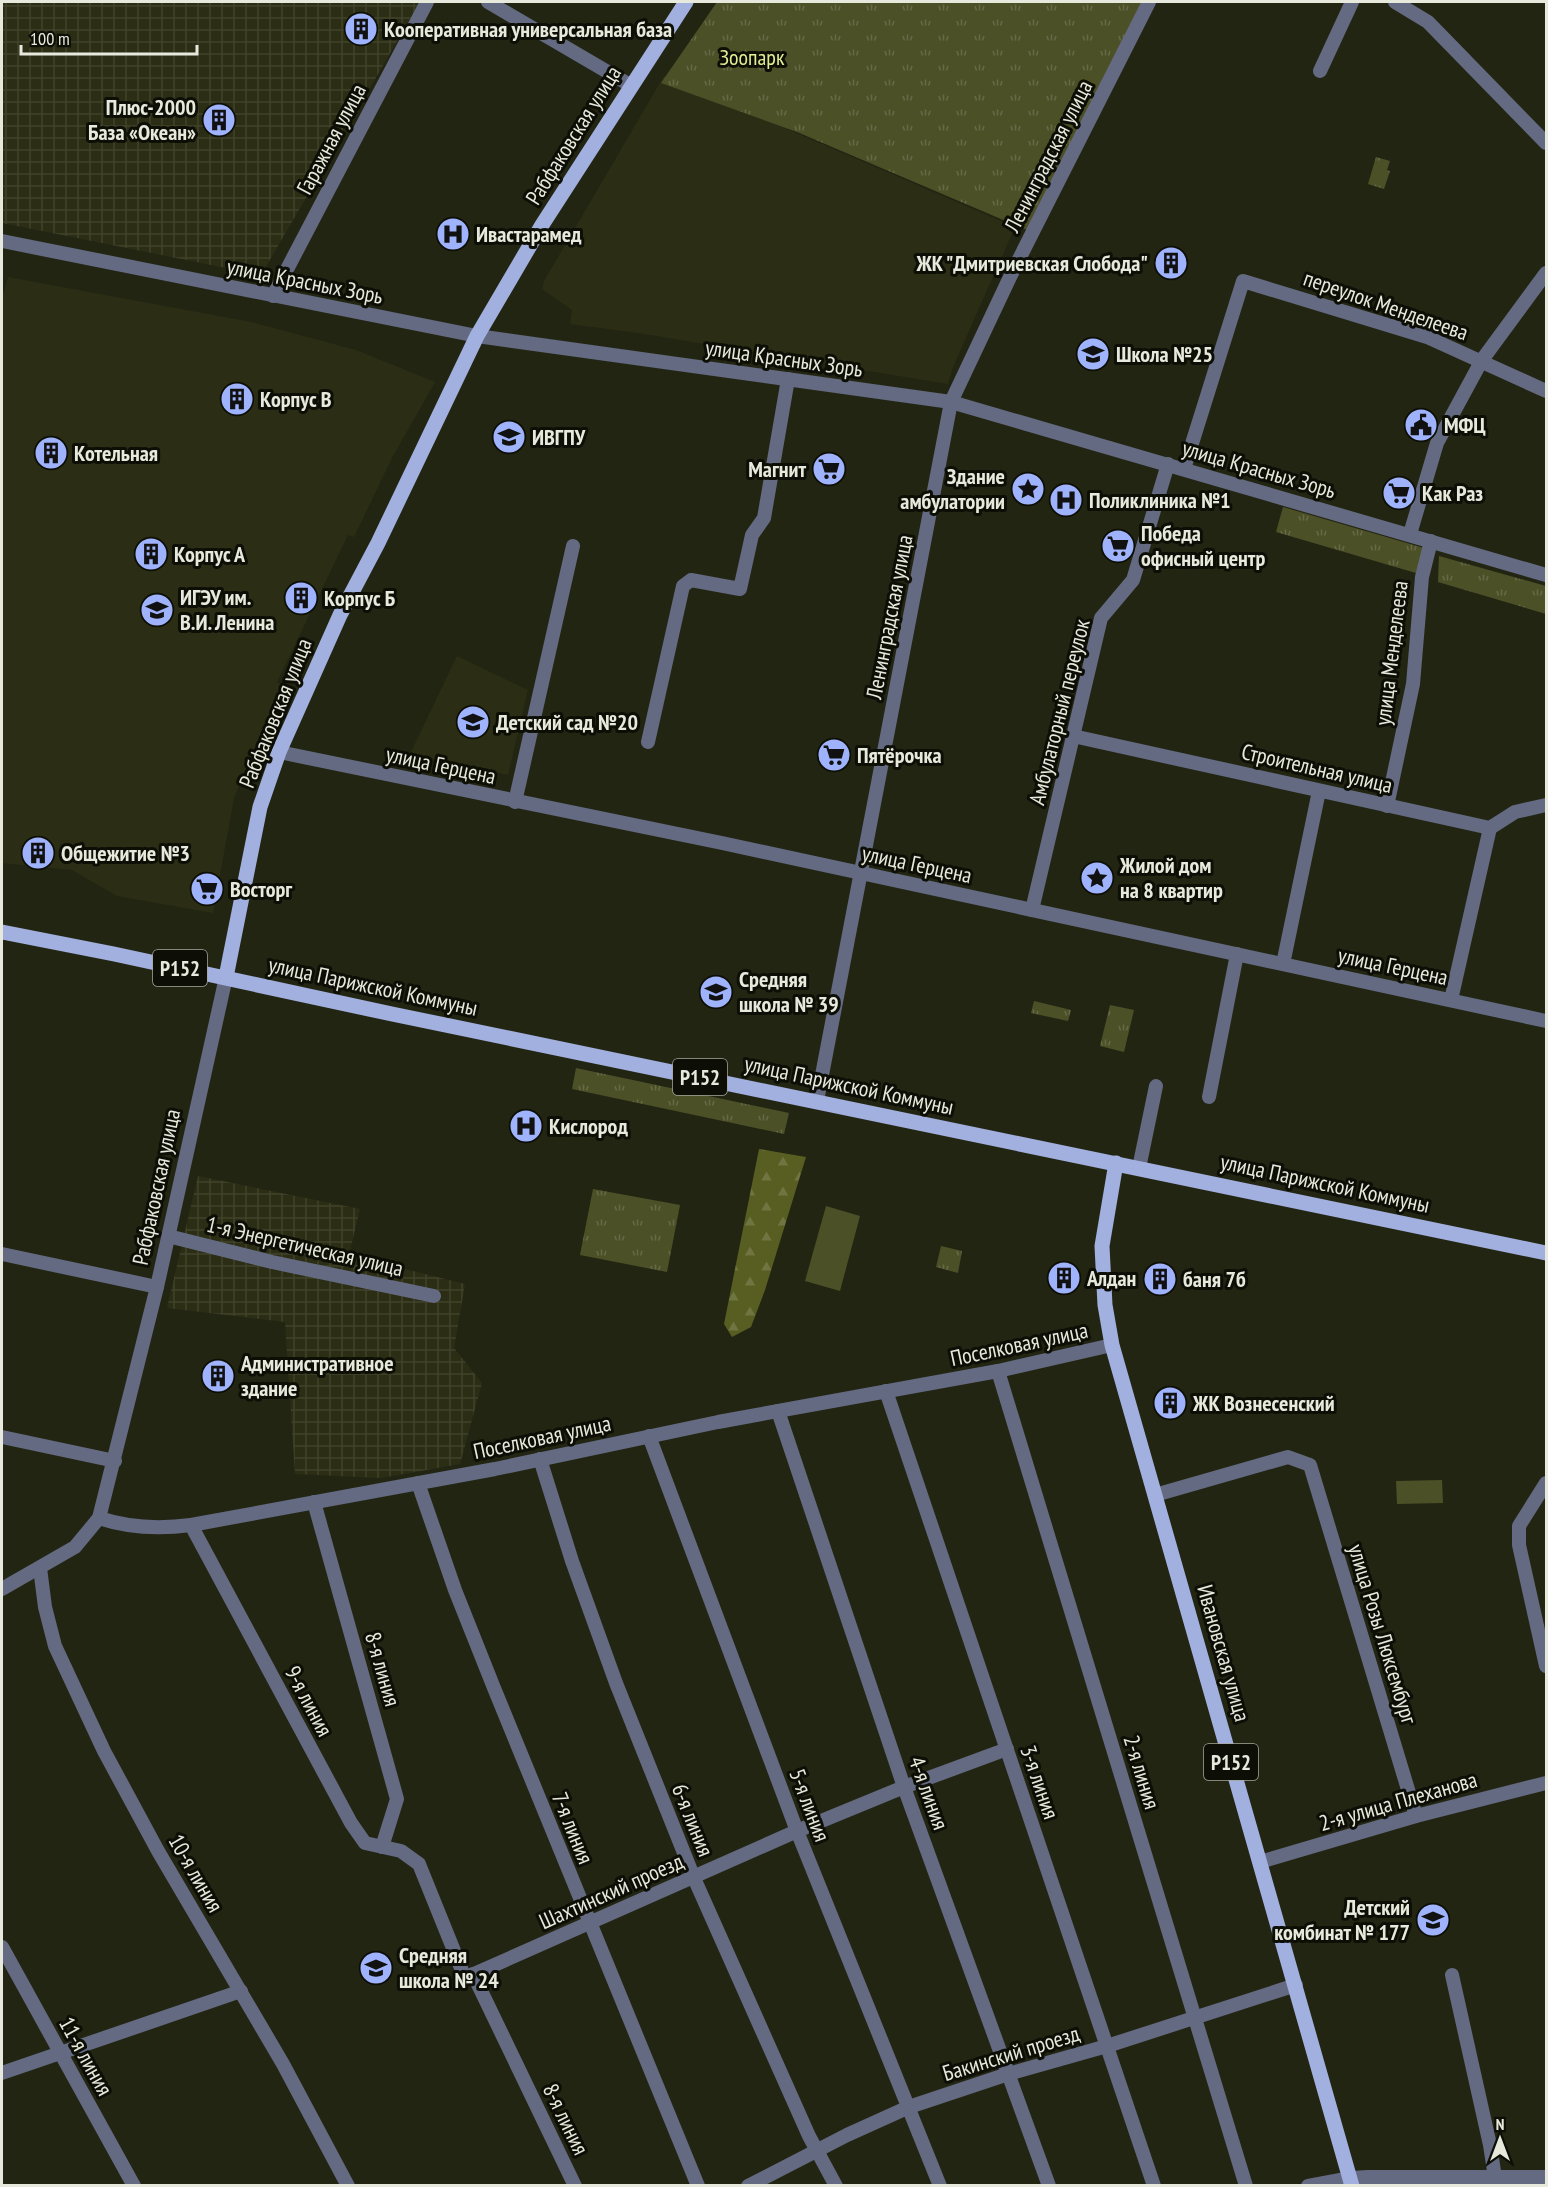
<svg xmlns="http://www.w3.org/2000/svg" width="1548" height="2187" viewBox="0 0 1548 2187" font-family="'PT Sans Narrow',sans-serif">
<defs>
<pattern id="industrial-grid" width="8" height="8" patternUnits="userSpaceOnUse" patternTransform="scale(1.5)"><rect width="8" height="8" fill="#2b2e14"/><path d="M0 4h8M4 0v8" fill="none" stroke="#40422a"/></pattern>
<pattern id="grass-tufts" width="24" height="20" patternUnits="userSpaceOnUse" patternTransform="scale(1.5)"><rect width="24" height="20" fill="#4c5027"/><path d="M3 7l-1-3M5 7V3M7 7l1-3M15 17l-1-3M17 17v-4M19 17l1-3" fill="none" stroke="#666946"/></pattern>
<pattern id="forest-firs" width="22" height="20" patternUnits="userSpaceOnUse" patternTransform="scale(1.5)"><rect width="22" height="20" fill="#585d21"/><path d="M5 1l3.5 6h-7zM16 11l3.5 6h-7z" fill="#707441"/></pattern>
</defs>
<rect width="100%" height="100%" fill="#232513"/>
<!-- built -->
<g fill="#2b2e14">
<polygon points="664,76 1015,227 953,367 948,384 638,333 570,324 572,310 542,289 544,281"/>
<polygon points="8,277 251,322 356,350 435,382 392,458 354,537 348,535 277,682 282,685 234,798 213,913 117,896 72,870 2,863 2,298"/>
<polygon points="457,656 528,690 508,775 410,754"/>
</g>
<!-- industrial -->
<g fill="url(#industrial-grid)">
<polygon points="2,2 420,2 261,275 2,223"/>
<polygon points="198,1176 360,1209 349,1255 465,1284 454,1348 482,1383 460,1464 381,1478 295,1474 285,1322 167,1308"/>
</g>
<!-- grass -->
<g fill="url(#grass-tufts)">
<polygon points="717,2 1150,2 1034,233 797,132 661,83"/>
<polygon points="1376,157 1390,161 1387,170 1390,171 1384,189 1368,184"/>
<polygon points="1283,507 1424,548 1416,573 1276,532"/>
<polygon points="1439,556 1546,586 1546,614 1438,582"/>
<polygon points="1034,1001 1071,1010 1068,1021 1031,1013"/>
<polygon points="1110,1005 1134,1010 1124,1052 1100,1046"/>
<polygon points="576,1068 789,1113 784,1134 572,1089"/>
<polygon points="593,1189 680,1205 667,1272 580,1255"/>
<polygon points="941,1246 962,1251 958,1273 936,1267"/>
</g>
<!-- forest -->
<polygon fill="url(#forest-firs)" points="759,1149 806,1157 765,1290 751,1327 732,1337 724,1324"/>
<!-- pitch -->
<g fill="#4c5027">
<polygon points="826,1206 860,1216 840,1291 805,1281"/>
<polygon points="1442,1480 1443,1503 1397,1504 1396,1481"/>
</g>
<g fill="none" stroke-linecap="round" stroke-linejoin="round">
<!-- minor -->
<g stroke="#636a81" stroke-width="14">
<polyline points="488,2 630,85"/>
<polyline points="1395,2 1428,22 1546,143"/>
<polyline points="1320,71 1352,2"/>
<polyline points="2,241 477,336 951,402 1546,575"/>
<polyline points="273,296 427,2"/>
<polyline points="1184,469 1243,281 1427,337 1546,391"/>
<polyline points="1410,534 1437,443 1482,360 1546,273"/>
<polyline points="1073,736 1490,828 1515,812 1546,805"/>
<polyline points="648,742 683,586 691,580 740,589 752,535 764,518 788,379"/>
<polyline points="279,752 722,843 1546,1021"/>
<polyline points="515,802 573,546"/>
<polyline points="1387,806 1413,684 1422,577 1431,541"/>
<polyline points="1032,910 1101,618 1133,580 1168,464"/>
<polyline points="1283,964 1319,791"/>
<polyline points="1451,1000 1490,828"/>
<polyline points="1209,1097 1237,954"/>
<polyline points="817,1101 951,402 1010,277 1149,2"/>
<polyline points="1139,1168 1156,1086"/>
<polyline points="168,1236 272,1262 434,1296"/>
<polyline points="2,1254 157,1287"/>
<polyline points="998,1371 1246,2186"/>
<polyline points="886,1391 1154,2186"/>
<polyline points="778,1411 904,1787 1049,2186"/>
<polyline points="649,1436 797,1831 940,2186"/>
<polyline points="2,1437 115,1461"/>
<polyline points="540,1459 572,1561 616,1683 694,1878 809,2136 836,2186"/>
<polyline points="418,1483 455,1590 494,1688 698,2186"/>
<polyline points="1546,1483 1519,1526 1519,1545 1546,1666"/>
<polyline points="1155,1495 1288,1457 1310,1465 1416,1816"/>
<polyline points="314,1502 397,1799 382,1847"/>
<path d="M99,1518C129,1528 160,1529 191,1525L495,1469L718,1422L998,1371L1112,1345"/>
<polyline points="191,1525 351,1823 365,1843 401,1851 419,1864 465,1978 797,1831 904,1787 1007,1749"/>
<polyline points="40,1568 45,1607 55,1646 104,1751 158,1851 283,2064 348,2186"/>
<polyline points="2,1589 75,1547 99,1518 157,1287 226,977"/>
<polyline points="1260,1862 1416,1816 1546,1783"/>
<polyline points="2,1947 134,2186"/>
<polyline points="473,1974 575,2186"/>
<polyline points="1452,1975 1490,2145 1496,2184"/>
<polyline points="2,2073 241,1991"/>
<polyline points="748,2186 847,2135 909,2107 1008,2074 1107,2046 1296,1985"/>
<polyline points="1308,2186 1351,2178 1368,2177 1546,2177"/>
</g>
<!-- major -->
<g stroke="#a2b0e0" stroke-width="15">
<polyline points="2,932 114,954 392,1014 1546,1253"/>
<polyline points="226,977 260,807 279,752 340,615 378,543 477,336 542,225 686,2"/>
<polyline points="1116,1163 1102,1246 1105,1305 1112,1345 1352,2186"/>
</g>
</g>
<!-- icons -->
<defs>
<g id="building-disc" transform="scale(1.725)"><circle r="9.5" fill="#9fb3fd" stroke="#0d0e06"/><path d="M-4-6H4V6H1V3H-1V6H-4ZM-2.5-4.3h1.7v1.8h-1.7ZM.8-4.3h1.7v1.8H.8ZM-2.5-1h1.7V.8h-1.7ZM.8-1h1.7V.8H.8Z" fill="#111"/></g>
<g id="hospital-disc" transform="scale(1.725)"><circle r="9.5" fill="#9fb3fd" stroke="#0d0e06"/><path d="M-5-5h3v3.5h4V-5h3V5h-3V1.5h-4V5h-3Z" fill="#111"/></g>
<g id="school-disc" transform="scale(1.725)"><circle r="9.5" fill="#9fb3fd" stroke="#0d0e06"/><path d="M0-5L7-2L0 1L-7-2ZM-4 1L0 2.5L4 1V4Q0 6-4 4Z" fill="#111"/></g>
<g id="civic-disc" transform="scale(1.725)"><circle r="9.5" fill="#9fb3fd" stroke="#0d0e06"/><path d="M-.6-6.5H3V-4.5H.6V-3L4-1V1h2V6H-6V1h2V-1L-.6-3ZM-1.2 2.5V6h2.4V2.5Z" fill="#111"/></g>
<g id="university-disc" transform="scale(1.725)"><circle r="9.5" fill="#9fb3fd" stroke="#0d0e06"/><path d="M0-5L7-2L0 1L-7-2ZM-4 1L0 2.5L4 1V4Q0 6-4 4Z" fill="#111"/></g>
<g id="supermarket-disc" transform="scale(1.725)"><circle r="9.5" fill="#9fb3fd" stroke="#0d0e06"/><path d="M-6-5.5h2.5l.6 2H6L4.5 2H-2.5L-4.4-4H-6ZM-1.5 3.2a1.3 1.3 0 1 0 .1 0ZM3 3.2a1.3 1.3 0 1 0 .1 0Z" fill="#111"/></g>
<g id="sight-disc" transform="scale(1.725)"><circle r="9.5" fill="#9fb3fd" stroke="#0d0e06"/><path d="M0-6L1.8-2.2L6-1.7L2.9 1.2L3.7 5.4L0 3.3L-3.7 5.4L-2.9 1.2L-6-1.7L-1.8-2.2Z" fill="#111"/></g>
</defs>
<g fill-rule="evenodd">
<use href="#building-disc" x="361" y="29"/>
<use href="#building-disc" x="219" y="120"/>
<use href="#hospital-disc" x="453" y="234"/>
<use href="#building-disc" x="1171" y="263"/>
<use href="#school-disc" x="1093" y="354"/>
<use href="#building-disc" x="237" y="399"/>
<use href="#civic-disc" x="1421" y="425"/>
<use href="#university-disc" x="509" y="437"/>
<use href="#building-disc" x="51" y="453"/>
<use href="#supermarket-disc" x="829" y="469"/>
<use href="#sight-disc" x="1028" y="489"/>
<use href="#supermarket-disc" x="1399" y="493"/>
<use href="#hospital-disc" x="1066" y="500"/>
<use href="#supermarket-disc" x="1118" y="546"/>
<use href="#building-disc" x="151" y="554"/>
<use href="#building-disc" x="301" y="598"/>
<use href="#university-disc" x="157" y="610"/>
<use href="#school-disc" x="473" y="722"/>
<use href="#supermarket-disc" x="834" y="755"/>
<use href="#building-disc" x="38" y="853"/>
<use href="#sight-disc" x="1097" y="878"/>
<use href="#supermarket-disc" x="207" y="889"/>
<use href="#school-disc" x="716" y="992"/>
<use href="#hospital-disc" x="526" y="1126"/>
<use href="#building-disc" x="1064" y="1278"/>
<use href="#building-disc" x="1160" y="1279"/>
<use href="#building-disc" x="218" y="1376"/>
<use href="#building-disc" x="1170" y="1403"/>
<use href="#school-disc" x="1433" y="1920"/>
<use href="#school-disc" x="376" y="1968"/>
</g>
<g text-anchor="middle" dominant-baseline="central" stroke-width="6" stroke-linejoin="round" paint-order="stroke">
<!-- shield labels -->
<g fill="#0d0e06" stroke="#a6a79c" stroke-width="1.5">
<rect x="153" y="950" width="54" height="36" rx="4.5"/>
<rect x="673" y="1059" width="54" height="36" rx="4.5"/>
<rect x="1204" y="1744" width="54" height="36" rx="4.5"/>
</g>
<g font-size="21" font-weight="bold" fill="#e7e9dc">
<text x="180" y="968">Р152</text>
<text x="700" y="1077">Р152</text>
<text x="1231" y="1762">Р152</text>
</g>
<!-- poi labels -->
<g font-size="22" font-weight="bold" fill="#e7e9dc" stroke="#0d0e06" text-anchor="start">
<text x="384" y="29">Кооперативная универсальная база</text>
<text x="196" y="107" text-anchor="end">Плюс-2000<tspan x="196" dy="25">База «Океан»</tspan></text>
<text x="476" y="234">Ивастарамед</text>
<text x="1148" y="263" text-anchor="end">ЖК "Дмитриевская Слобода"</text>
<text x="1116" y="354">Школа №25</text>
<text x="260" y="399">Корпус В</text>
<text x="1444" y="425">МФЦ</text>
<text x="532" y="437">ИВГПУ</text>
<text x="74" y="453">Котельная</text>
<text x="806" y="469" text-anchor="end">Магнит</text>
<text x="1005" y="476" text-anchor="end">Здание<tspan x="1005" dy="25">амбулатории</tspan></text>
<text x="1422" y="493">Как Раз</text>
<text x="1089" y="500">Поликлиника №1</text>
<text x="1141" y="533">Победа<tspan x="1141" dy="25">офисный центр</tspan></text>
<text x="174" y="554">Корпус А</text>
<text x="180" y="597">ИГЭУ им.<tspan x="180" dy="25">В.И. Ленина</tspan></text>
<text x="324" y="598">Корпус Б</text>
<text x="496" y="722">Детский сад №20</text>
<text x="857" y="755">Пятёрочка</text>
<text x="61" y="853">Общежитие №3</text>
<text x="1120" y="865">Жилой дом<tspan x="1120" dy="25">на 8 квартир</tspan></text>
<text x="230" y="889">Восторг</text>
<text x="739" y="979">Средняя<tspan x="739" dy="25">школа № 39</tspan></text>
<text x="549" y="1126">Кислород</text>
<text x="1087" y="1278">Алдан</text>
<text x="1183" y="1279">баня 7б</text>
<text x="241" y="1363">Административное<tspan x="241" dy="25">здание</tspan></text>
<text x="1193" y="1403">ЖК Вознесенский</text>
<text x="1410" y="1907" text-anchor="end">Детский<tspan x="1410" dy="25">комбинат № 177</tspan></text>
<text x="399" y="1955">Средняя<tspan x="399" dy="25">школа № 24</tspan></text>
</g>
<!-- park labels -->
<g font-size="22" fill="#e3ed94" stroke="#0d0e06">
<text x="752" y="57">Зоопарк</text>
</g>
<!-- street labels -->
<g font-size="22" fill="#e7e9dc" stroke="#0d0e06">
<text transform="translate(573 135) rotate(-58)">Рабфаковская улица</text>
<text transform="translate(331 139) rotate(-62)">Гаражная улица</text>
<text transform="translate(1048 156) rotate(-63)">Ленинградская улица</text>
<text transform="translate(305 281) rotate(11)">улица Красных Зорь</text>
<text transform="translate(1386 305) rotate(19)">переулок Менделеева</text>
<text transform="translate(784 358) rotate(8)">улица Красных Зорь</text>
<text transform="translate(1259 469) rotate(16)">улица Красных Зорь</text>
<text transform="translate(889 617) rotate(-79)">Ленинградская улица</text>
<text transform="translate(1391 653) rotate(-83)">улица Менделеева</text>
<text transform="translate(1059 712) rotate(-76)">Амбулаторный переулок</text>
<text transform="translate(275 713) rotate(-68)">Рабфаковская улица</text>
<text transform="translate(441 765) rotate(12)">улица Герцена</text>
<text transform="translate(1317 768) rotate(13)">Строительная улица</text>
<text transform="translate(917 864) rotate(12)">улица Герцена</text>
<text transform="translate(1393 966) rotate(12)">улица Герцена</text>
<text transform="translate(373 986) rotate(12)">улица Парижской Коммуны</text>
<text transform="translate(849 1085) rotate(12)">улица Парижской Коммуны</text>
<text transform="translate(1325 1183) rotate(12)">улица Парижской Коммуны</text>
<text transform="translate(156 1187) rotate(-78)">Рабфаковская улица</text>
<text transform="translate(305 1246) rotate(13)">1-я Энергетическая улица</text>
<text transform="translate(1019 1344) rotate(-12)">Поселковая улица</text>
<text transform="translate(542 1437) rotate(-12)">Поселковая улица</text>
<text transform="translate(1383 1634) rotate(73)">улица Розы Люксембург</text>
<text transform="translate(1224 1653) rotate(74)">Ивановская улица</text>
<text transform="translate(383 1669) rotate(74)">8-я линия</text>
<text transform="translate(309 1701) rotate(62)">9-я линия</text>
<text transform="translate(1142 1772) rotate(73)">2-я линия</text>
<text transform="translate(1040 1782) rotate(71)">3-я линия</text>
<text transform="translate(929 1793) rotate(70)">4-я линия</text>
<text transform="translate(1398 1801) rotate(-16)">2-я улица Плеханова</text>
<text transform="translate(810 1805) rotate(69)">5-я линия</text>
<text transform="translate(693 1820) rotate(68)">6-я линия</text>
<text transform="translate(573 1828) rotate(68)">7-я линия</text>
<text transform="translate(196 1873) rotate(60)">10-я линия</text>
<text transform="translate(611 1891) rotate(-24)">Шахтинский проезд</text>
<text transform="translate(1011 2053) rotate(-17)">Бакинский проезд</text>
<text transform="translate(86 2056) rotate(61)">11-я линия</text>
<text transform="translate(566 2119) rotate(64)">8-я линия</text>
</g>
</g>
<!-- border -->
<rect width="1548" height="2187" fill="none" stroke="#e7e9dc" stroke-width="6"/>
<!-- north arrow -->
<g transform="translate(1500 2139)" stroke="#0d0e06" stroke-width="4.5" paint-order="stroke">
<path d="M0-4.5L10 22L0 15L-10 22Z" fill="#e7e9dc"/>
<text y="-9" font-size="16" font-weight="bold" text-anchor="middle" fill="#e7e9dc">N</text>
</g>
<!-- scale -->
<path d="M21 45v9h176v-9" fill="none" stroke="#e7e9dc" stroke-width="3"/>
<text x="30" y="45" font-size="18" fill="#e7e9dc" stroke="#0d0e06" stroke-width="4.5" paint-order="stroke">100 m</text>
</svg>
